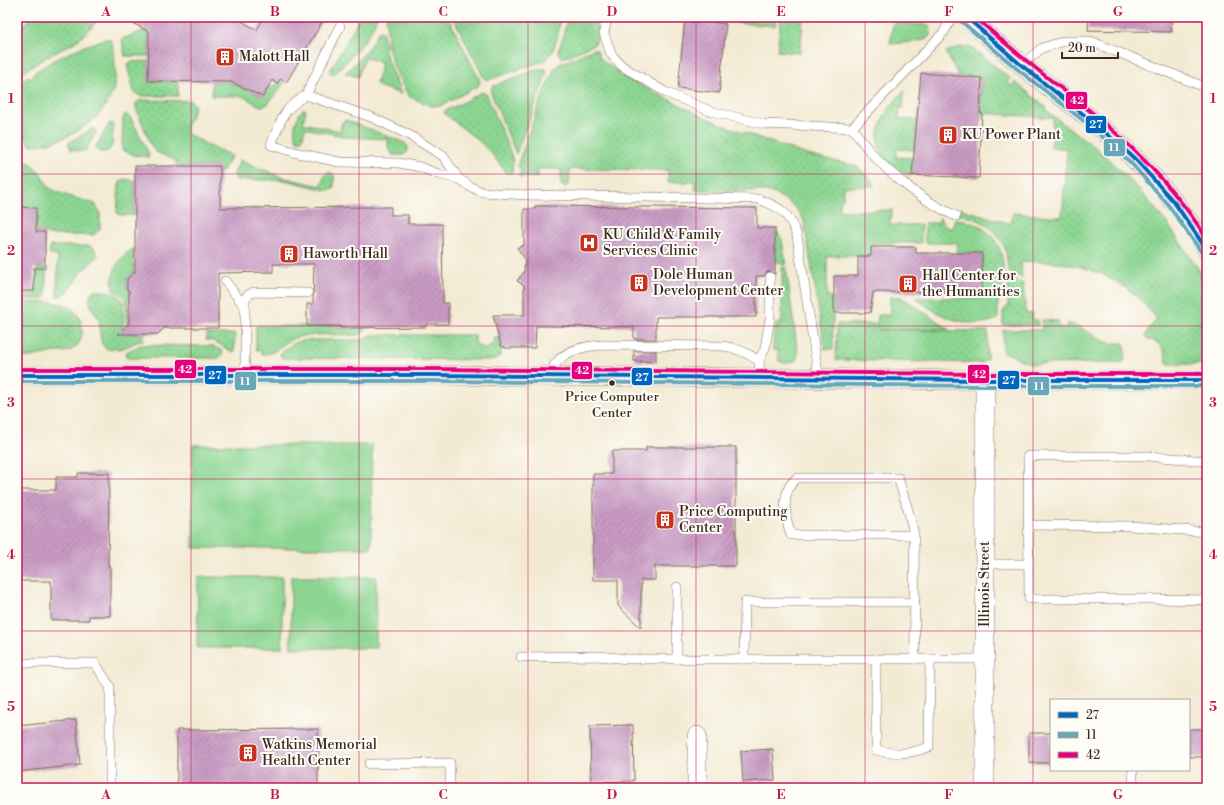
<svg xmlns="http://www.w3.org/2000/svg" width="1224" height="805" viewBox="0 0 1224 805" font-family="'Libre Bodoni',serif">
<defs>
<pattern id="grass-dots" width="8" height="8" patternUnits="userSpaceOnUse"><rect width="8" height="8" fill="#8cd692"/><path d="M2 2h.1M6 6h.1" fill="none" stroke="#7ab87d" stroke-width="1.8" stroke-linecap="round"/></pattern>
<pattern id="building-hatch" width="6" height="6" patternUnits="userSpaceOnUse"><rect width="6" height="6" fill="#ca9bc5"/><path d="M-1 1l2-2M0 6l6-6M5 7l2-2" fill="none" stroke="#a57f9f"/></pattern>
</defs>
<rect width="100%" height="100%" fill="#fdfcf7"/>
<filter id="ink" filterUnits="userSpaceOnUse"><feTurbulence type="fractalNoise" baseFrequency=".025" numOctaves="2"/><feDisplacementMap in="SourceGraphic" scale="8" xChannelSelector="R" yChannelSelector="G"/><feConvolveMatrix kernelMatrix="1 2 1 2 8 2 1 2 1" color-interpolation-filters="sRGB"/></filter>
<filter id="wash" filterUnits="userSpaceOnUse"><feTurbulence type="fractalNoise" baseFrequency=".012" numOctaves="4" result="noise"/><feDisplacementMap in="SourceGraphic" scale="16" xChannelSelector="R" yChannelSelector="G"/><feGaussianBlur stdDeviation="0.9" result="paint"/><feColorMatrix in="noise" values="0 0 0 0 0 0 0 0 0 0 0 0 0 0 0 0 0 1.4 0 .05"/><feComposite in="paint" operator="in"/></filter>
<g filter="url(#wash)">
<rect width="100%" height="100%" fill="#f3ead3"/>
<!-- grass -->
<g fill="url(#grass-dots)" stroke="#648058">
<path d="M31,17H98C87,39 65,47 45,58C35,64 26,70 17,77V34Z"/>
<path d="M360,17H377C369,39 356,51 341,67C338,70 336,73 332,75L330,71Z"/>
<polygon points="386,17 448,17 480,81 478,86 440,106 431,106 410,97 406,92 392,63 388,45"/>
<polygon points="453,17 560,17 558,35 553,51 546,60 488,80 484,78"/>
<path d="M567,17H596L599,19C595,27 599,37 595,44L563,58L560,56L558,51L563,38Z"/>
<polygon points="744,17 776,17 775,26 727,22 727,19"/>
<polygon points="781,17 803,17 800,53 777,51"/>
<polygon points="893,23 928,25 930,26 931,32 929,37 920,41 890,44"/>
<polygon points="146,30 149,32 149,56 125,56 122,39"/>
<path d="M380,31L383,33L387,60L401,94L378,86L376,83L382,63L365,57L358,77L345,73C355,63 366,53 373,41C376,36 376,33 380,31Z"/>
<path d="M106,39H110L112,41C114,56 117,72 114,87C107,119 61,147 30,145L17,126V84L29,76L30,78L34,75V73C55,58 81,46 106,39Z"/>
<path d="M961,47H969L973,49L1011,79L1008,83L1012,86L1015,82L1047,108L1046,110L1086,141L1087,140L1114,164L1143,194L1169,226L1197,267L1207,286V364H1167C1166,354 1163,345 1154,341C1150,340 1148,340 1145,336L1149,329L1157,319C1150,311 1144,303 1136,296C1106,268 1061,259 1021,262L1022,278L1008,271C1007,251 1005,242 991,229C987,225 983,222 978,220C972,217 964,216 957,214L959,208L1011,224L1013,213L1062,217L1067,149L1051,147L1053,118L980,113L982,78L958,76L957,73L946,52Z"/>
<path d="M594,49L597,50L600,58L622,76L704,117L723,125L807,155L856,166L866,175L872,181L874,186L843,187V199L840,200V211L892,210V218L890,219V225H921V243H872L871,256H827V296L833,297V349H825L804,221C798,206 781,195 766,191L695,190V182H668V170L570,169L569,184L565,187L561,185V169H538V178L519,177V173H522V170H520V167H518L519,160L540,102L554,70L558,65Z"/>
<polygon points="149,61 148,81 178,82 178,96 140,96 134,92 127,65 130,62"/>
<polygon points="539,69 546,69 547,72 539,94 516,154 491,93 492,87 510,79"/>
<polygon points="279,81 284,83 268,104 262,106 258,105 242,96 212,96 212,82 231,82 263,97 267,89 277,84"/>
<path d="M904,91L903,108H900L899,119L917,120L914,150L897,149L896,157L914,158L912,175C900,173 893,169 886,160C867,135 887,109 904,91Z"/>
<polygon points="482,92 487,95 511,154 513,161 512,173 507,173 492,154 479,141 445,114 444,112 449,109 462,103"/>
<polygon points="141,100 191,101 193,103 195,107 186,127 186,133 210,146 232,156 222,172 220,172 220,169 217,166 177,166 175,160 156,152 151,145 136,108 136,103"/>
<path d="M303,109L306,110L303,123L340,131L342,122L346,120L405,143L408,146V151L404,155H393L388,150V139L347,137L305,128L302,140L298,141C291,131 296,118 303,109Z"/>
<polygon points="125,114 131,118 148,152 149,157 134,155 122,150 123,118"/>
<polygon points="110,123 113,124 112,146 108,151 101,152 95,148"/>
<polygon points="93,128 96,131 96,132 86,150 82,151 71,150 68,143"/>
<polygon points="20,159 32,164 39,171 49,188 62,194 95,204 100,212 100,229 94,235 48,235 45,232 36,232 36,208 17,207 17,160"/>
<polygon points="240,160 281,177 321,186 325,175 329,172 334,175 334,189 326,190 284,180 237,180 235,178 234,174"/>
<polygon points="126,179 130,180 134,182 134,215 120,215 117,213 119,185 121,181"/>
<path d="M939,218H940L945,226L952,229L955,218C963,221 972,222 979,226C1000,238 1004,256 1003,277C1002,283 1003,288 1002,293H982V253H957V243H925V223H939Z"/>
<polygon points="775,228 782,240 786,265 782,265 780,262 775,262"/>
<polygon points="50,246 90,246 95,249 98,256 80,274 68,292 57,297 58,256 50,255"/>
<path d="M133,249L134,272L127,279V289L129,290V323L126,326V299L121,294L113,290C110,273 118,258 133,249Z"/>
<path d="M786,267L798,355L796,360C791,363 783,364 779,361L778,350H773C774,339 771,327 782,321V268Z"/>
<polygon points="37,268 45,268 46,270 46,296 43,299 17,299 17,294 36,293"/>
<polygon points="1008,277 1023,284 1026,314 1032,313 1033,320 1038,320 1038,325 1003,325 1003,311 1008,306"/>
<path d="M94,290C104,291 117,291 123,301V334H143V341C134,341 128,348 119,349C95,354 102,332 99,320C97,315 93,311 91,306C90,303 90,299 90,296Z"/>
<polygon points="890,297 901,297 949,329 878,330 988,331 987,359 982,363 836,360 837,324 877,324 878,315 890,315"/>
<path d="M916,298H998V319C969,330 939,317 916,298Z"/>
<path d="M17,303C28,303 47,301 57,303C61,304 68,306 71,308C85,319 87,342 71,350C66,353 57,351 50,353C39,355 29,358 17,358Z"/>
<path d="M1042,320L1059,321L1058,327L1067,329L1068,323C1082,327 1092,335 1104,341C1108,344 1117,343 1123,343L1125,345V358L1123,363L1030,364V362C1017,362 1016,353 1003,353V330H1042Z"/>
<path d="M256,326H339V328H366L364,332L359,335C343,335 308,333 294,338C282,343 276,355 262,354L259,350H256Z"/>
<path d="M207,334H235L234,352C223,349 220,341 206,340Z"/>
<path d="M372,335H475V342L478,346L486,348L493,344L495,338H501L500,344L506,349H501L500,356L495,360L282,358L280,354C292,345 292,342 308,340H362Z"/>
<polygon points="141,345 212,346 221,350 223,353 221,357 218,358 127,358 125,356 126,352"/>
</g>
<!-- green -->
<g fill="#8cd692" stroke="#648058">
<polygon points="193,445 372,445 371,548 193,548"/>
<polygon points="198,577 282,577 282,648 197,648"/>
<rect x="291" y="577" width="85" height="71"/>
</g>
<g id="blocks">
<!-- building -->
<g fill="url(#building-hatch)">
<polygon points="122,17 235,17 257,30 264,17 325,17 286,83 280,79 277,84 272,80 263,97 231,82 148,81 149,32"/>
<polygon points="1089,17 1172,17 1171,32 1088,30"/>
<polygon points="685,19 726,24 719,93 678,88"/>
<polygon points="921,73 982,78 980,113 982,113 979,178 912,175"/>
<polygon points="135,166 220,166 220,208 391,207 391,215 408,215 408,224 442,224 443,303 448,303 448,324 426,324 426,327 340,328 340,326 307,326 307,304 313,304 314,264 273,264 273,272 218,273 218,328 164,328 158,334 118,334 129,323 129,290 127,290 127,279 135,272"/>
<polygon points="535,206 757,208 757,228 775,228 775,274 770,271 767,272 764,276 756,276 756,317 656,317 656,339 634,339 634,327 536,326 535,348 506,348 501,346 493,315 524,315 524,285 517,281 524,272 525,259 517,248 524,245 524,209 535,209"/>
<polygon points="17,207 36,208 36,232 45,232 45,268 34,268 34,291 17,291"/>
<polygon points="871,247 916,247 916,253 982,253 982,293 873,292 870,313 834,313 834,276 858,276 858,256 871,256"/>
<polygon points="634,351 656,351 656,362 634,361"/>
<polygon points="646,447 736,447 736,566 655,566 655,580 641,580 641,628 618,606 618,580 593,580 593,474 612,474 612,451 646,451"/>
<polygon points="78,473 109,473 108,566 110,566 110,616 89,616 89,620 51,620 51,581 17,581 17,490 56,490 56,477 78,477"/>
<polygon points="76,720 80,765 17,772 17,726"/>
<polygon points="633,725 634,781 591,782 590,726"/>
<polygon points="318,729 318,788 177,788 177,730"/>
<rect x="1189" y="729" width="18" height="28"/>
<rect x="1029" y="733" width="22" height="30"/>
<polygon points="773,749 775,780 743,782 741,751"/>
</g>
</g>
</g>
<g filter="url(#ink)">
<use href="#blocks" fill-opacity="0" stroke="#7b6d5d" stroke-width="1"/>
<g fill="none" stroke-linecap="round" stroke-linejoin="round">
<!-- lane casing -->
<g stroke="#7b6d5d" stroke-width="10">
<g id="lane">
<polyline points="607,17 604,33 611,54 622,66 665,92 710,111 764,124 852,128 944,32 952,17"/>
<polyline points="1022,65 1042,48 1065,41 1090,41 1207,88"/>
<polyline points="306,95 340,26"/>
<path d="M852,128C859,137 866,147 873,155C894,178 928,204 956,216"/>
<path d="M459,179L438,174L420,167L399,163L339,162L294,152L271,145C281,121 282,109 306,95L371,117L409,135L443,156L459,179L469,186L482,192L527,195L758,199C781,207 789,213 797,236L819,379"/>
<polyline points="225,281 245,307"/>
<polyline points="759,361 765,348 770,318 770,277"/>
<polyline points="245,375 245,299 248,295 254,292 308,293"/>
<path d="M548,377C551,372 553,367 556,363C567,349 586,346 602,345L723,346C737,348 748,353 759,361L760,378"/>
<polyline points="1207,461 1148,456 1028,456 1029,599 1156,599 1207,600"/>
<polyline points="1029,525 1131,526 1207,532"/>
<path d="M914,535H791C785,517 780,491 797,478H898L909,513L914,535L915,659"/>
<polyline points="985,564 1029,564"/>
<polyline points="677,587 677,659"/>
<polyline points="521,657 599,656 628,659 985,659"/>
<polyline points="744,659 745,602 915,602"/>
<path d="M876,659V750C897,755 909,754 929,747L930,659"/>
<polyline points="17,663 95,663 110,687 110,788"/>
<polyline points="369,764 450,763 450,788"/>
<polyline points="1133,788 1133,770"/>
</g>
</g>
<!-- street casing -->
<g stroke="#7b6d5d" stroke-width="20">
<g id="street">
<path d="M966,17C987,35 1007,53 1028,70C1054,91 1082,111 1107,133C1145,166 1181,206 1207,250"/>
<polyline points="17,375 432,375 985,380 1207,380"/>
<polyline points="985,380 985,788"/>
<polyline points="697,736 697,788"/>
</g>
</g>
<!-- lane -->
<use href="#lane" stroke="#fff" stroke-width="9"/>
<!-- street -->
<use href="#street" stroke="#fff" stroke-width="19"/>
<!-- bus-1 casing -->
<g stroke="#fdfcf7" stroke-width="7">
<g id="bus-1">
<polyline points="966,17 1020,64 1097,125 1135,159 1174,202 1207,250"/>
<polyline points="17,375 432,375 985,380 1207,380"/>
</g>
</g>
<!-- bus-2 casing -->
<g stroke="#fdfcf7" stroke-width="7">
<g id="bus-2">
<polyline points="962,22 1016,68 1094,129 1131,163 1169,206 1202,253"/>
<polyline points="17,381 432,381 985,386 1207,386"/>
</g>
</g>
<!-- bus-3 casing -->
<g stroke="#fdfcf7" stroke-width="7">
<g id="bus-3">
<path d="M975,17C994,34 1013,50 1033,66C1056,85 1080,102 1102,121C1142,155 1179,194 1207,239"/>
<polyline points="17,369 432,369 985,374 1207,374"/>
</g>
</g>
<!-- bus-1 -->
<use href="#bus-1" stroke="#0065bd" stroke-width="4"/>
<!-- bus-2 -->
<use href="#bus-2" stroke="#68a7b7" stroke-width="4"/>
<!-- bus-3 -->
<use href="#bus-3" stroke="#e5007d" stroke-width="4"/>
</g>
</g>
<!-- grid -->
<path fill="none" stroke="#c2185b" stroke-width="1" stroke-opacity="0.55" d="M191,17V788M359,17V788M528,17V788M696,17V788M865,17V788M1033,17V788M17,174H1207M17,326H1207M17,479H1207M17,631H1207"/>
<!-- icons -->
<defs>
<g id="building-square" transform="scale(1)"><rect x="-9" y="-9" width="18" height="18" rx="4" fill="#c8321e" stroke="#fdfcf7"/><path d="M-4-6H4V6H1V3H-1V6H-4ZM-2.5-4.3h1.7v1.8h-1.7ZM.8-4.3h1.7v1.8H.8ZM-2.5-1h1.7V.8h-1.7ZM.8-1h1.7V.8H.8Z" fill="#fff"/></g>
<g id="hospital-square" transform="scale(1)"><rect x="-9" y="-9" width="18" height="18" rx="4" fill="#c8321e" stroke="#fdfcf7"/><path d="M-5-5h3v3.5h4V-5h3V5h-3V1.5h-4V5h-3Z" fill="#fff"/></g>
</defs>
<g fill-rule="evenodd">
<use href="#building-square" x="225" y="57"/>
<use href="#building-square" x="948" y="135"/>
<use href="#hospital-square" x="589" y="243"/>
<use href="#building-square" x="289" y="254"/>
<use href="#building-square" x="639" y="283"/>
<use href="#building-square" x="908" y="284"/>
<use href="#building-square" x="665" y="520"/>
<use href="#building-square" x="248" y="753"/>
</g>
<!-- markers -->
<circle fill="#3b2a1e" stroke="#fdfcf7" stroke-width="1.5" cx="612" cy="383" r="3.5"/>
<g text-anchor="middle" dominant-baseline="central" stroke-width="4" stroke-linejoin="round" paint-order="stroke">
<!-- bus labels -->
<g font-size="13" fill="#3b2a1e" stroke="#fdfcf7">
<text x="612" y="397">Price Computer<tspan x="612" dy="16">Center</tspan></text>
</g>
<!-- poi labels -->
<g font-size="14" fill="#3b2a1e" stroke="#fdfcf7" text-anchor="start">
<text x="239" y="57">Malott Hall</text>
<text x="962" y="135">KU Power Plant</text>
<text x="603" y="235">KU Child &amp; Family<tspan x="603" dy="16">Services Clinic</tspan></text>
<text x="303" y="254">Haworth Hall</text>
<text x="653" y="275">Dole Human<tspan x="653" dy="16">Development Center</tspan></text>
<text x="922" y="276">Hall Center for<tspan x="922" dy="16">the Humanities</tspan></text>
<text x="679" y="512">Price Computing<tspan x="679" dy="16">Center</tspan></text>
<text x="262" y="745">Watkins Memorial<tspan x="262" dy="16">Health Center</tspan></text>
</g>
<!-- street labels -->
<g font-size="14" fill="#3b2a1e" stroke="#fdfcf7">
<text transform="translate(985 584) rotate(-90)">Illinois Street</text>
</g>
</g>
<g stroke="#fdfcf7" stroke-width="1.5">
<rect x="1065" y="91" width="23" height="19" rx="4" fill="#e5007d"/>
<rect x="1085" y="115" width="22" height="19" rx="4" fill="#0065bd"/>
<rect x="1103" y="138" width="23" height="19" rx="4" fill="#68a7b7"/>
<rect x="174" y="359" width="23" height="20" rx="4" fill="#e5007d"/>
<rect x="571" y="361" width="22" height="19" rx="4" fill="#e5007d"/>
<rect x="967" y="364" width="23" height="20" rx="4" fill="#e5007d"/>
<rect x="204" y="365" width="23" height="20" rx="4" fill="#0065bd"/>
<rect x="631" y="367" width="22" height="19" rx="4" fill="#0065bd"/>
<rect x="997" y="370" width="23" height="20" rx="4" fill="#0065bd"/>
<rect x="234" y="371" width="23" height="20" rx="4" fill="#68a7b7"/>
<rect x="1027" y="376" width="23" height="20" rx="4" fill="#68a7b7"/>
</g>
<g font-size="11" text-anchor="middle" font-weight="bold" fill="#fff">
<text x="1077" y="104">42</text>
<text x="1096" y="128">27</text>
<text x="1114" y="151">11</text>
<text x="185" y="373">42</text>
<text x="582" y="374">42</text>
<text x="979" y="378">42</text>
<text x="215" y="379">27</text>
<text x="642" y="381">27</text>
<text x="1009" y="384">27</text>
<text x="245" y="385">11</text>
<text x="1039" y="390">11</text>
</g>
<!-- margin -->
<rect width="1224" height="805" fill="none" stroke="#fdfcf7" stroke-width="44"/>
<!-- legend -->
<rect x="1050" y="699" width="140" height="72" fill="#fdfcf7" stroke="#afa8a0"/>
<rect x="1058" y="712" width="20" height="6" fill="#0065bd" stroke="#afa8a0"/>
<text x="1086" y="719" font-size="12" fill="#3b2a1e">27</text>
<rect x="1058" y="732" width="20" height="6" fill="#68a7b7" stroke="#afa8a0"/>
<text x="1086" y="739" font-size="12" fill="#3b2a1e">11</text>
<rect x="1058" y="752" width="20" height="6" fill="#e5007d" stroke="#afa8a0"/>
<text x="1086" y="759" font-size="12" fill="#3b2a1e">42</text>
<!-- scale -->
<path d="M1062 52v6h56v-6" fill="none" stroke="#3b2a1e" stroke-width="2"/>
<text x="1068" y="52" font-size="12" fill="#3b2a1e" stroke="#fdfcf7" stroke-width="3" paint-order="stroke">20 m</text>
<rect x="22" y="22" width="1180" height="761" fill="none" stroke="#c2185b" stroke-width="1.5"/>
<g font-size="13" text-anchor="middle" font-weight="bold" fill="#c2185b">
<text x="106" y="16">A</text>
<text x="275" y="16">B</text>
<text x="443" y="16">C</text>
<text x="612" y="16">D</text>
<text x="781" y="16">E</text>
<text x="949" y="16">F</text>
<text x="1118" y="16">G</text>
<text x="11" y="103">1</text>
<text x="1213" y="103">1</text>
<text x="11" y="255">2</text>
<text x="1213" y="255">2</text>
<text x="11" y="407">3</text>
<text x="1213" y="407">3</text>
<text x="11" y="559">4</text>
<text x="1213" y="559">4</text>
<text x="11" y="711">5</text>
<text x="1213" y="711">5</text>
<text x="106" y="799">A</text>
<text x="275" y="799">B</text>
<text x="443" y="799">C</text>
<text x="612" y="799">D</text>
<text x="781" y="799">E</text>
<text x="949" y="799">F</text>
<text x="1118" y="799">G</text>
</g>
</svg>
